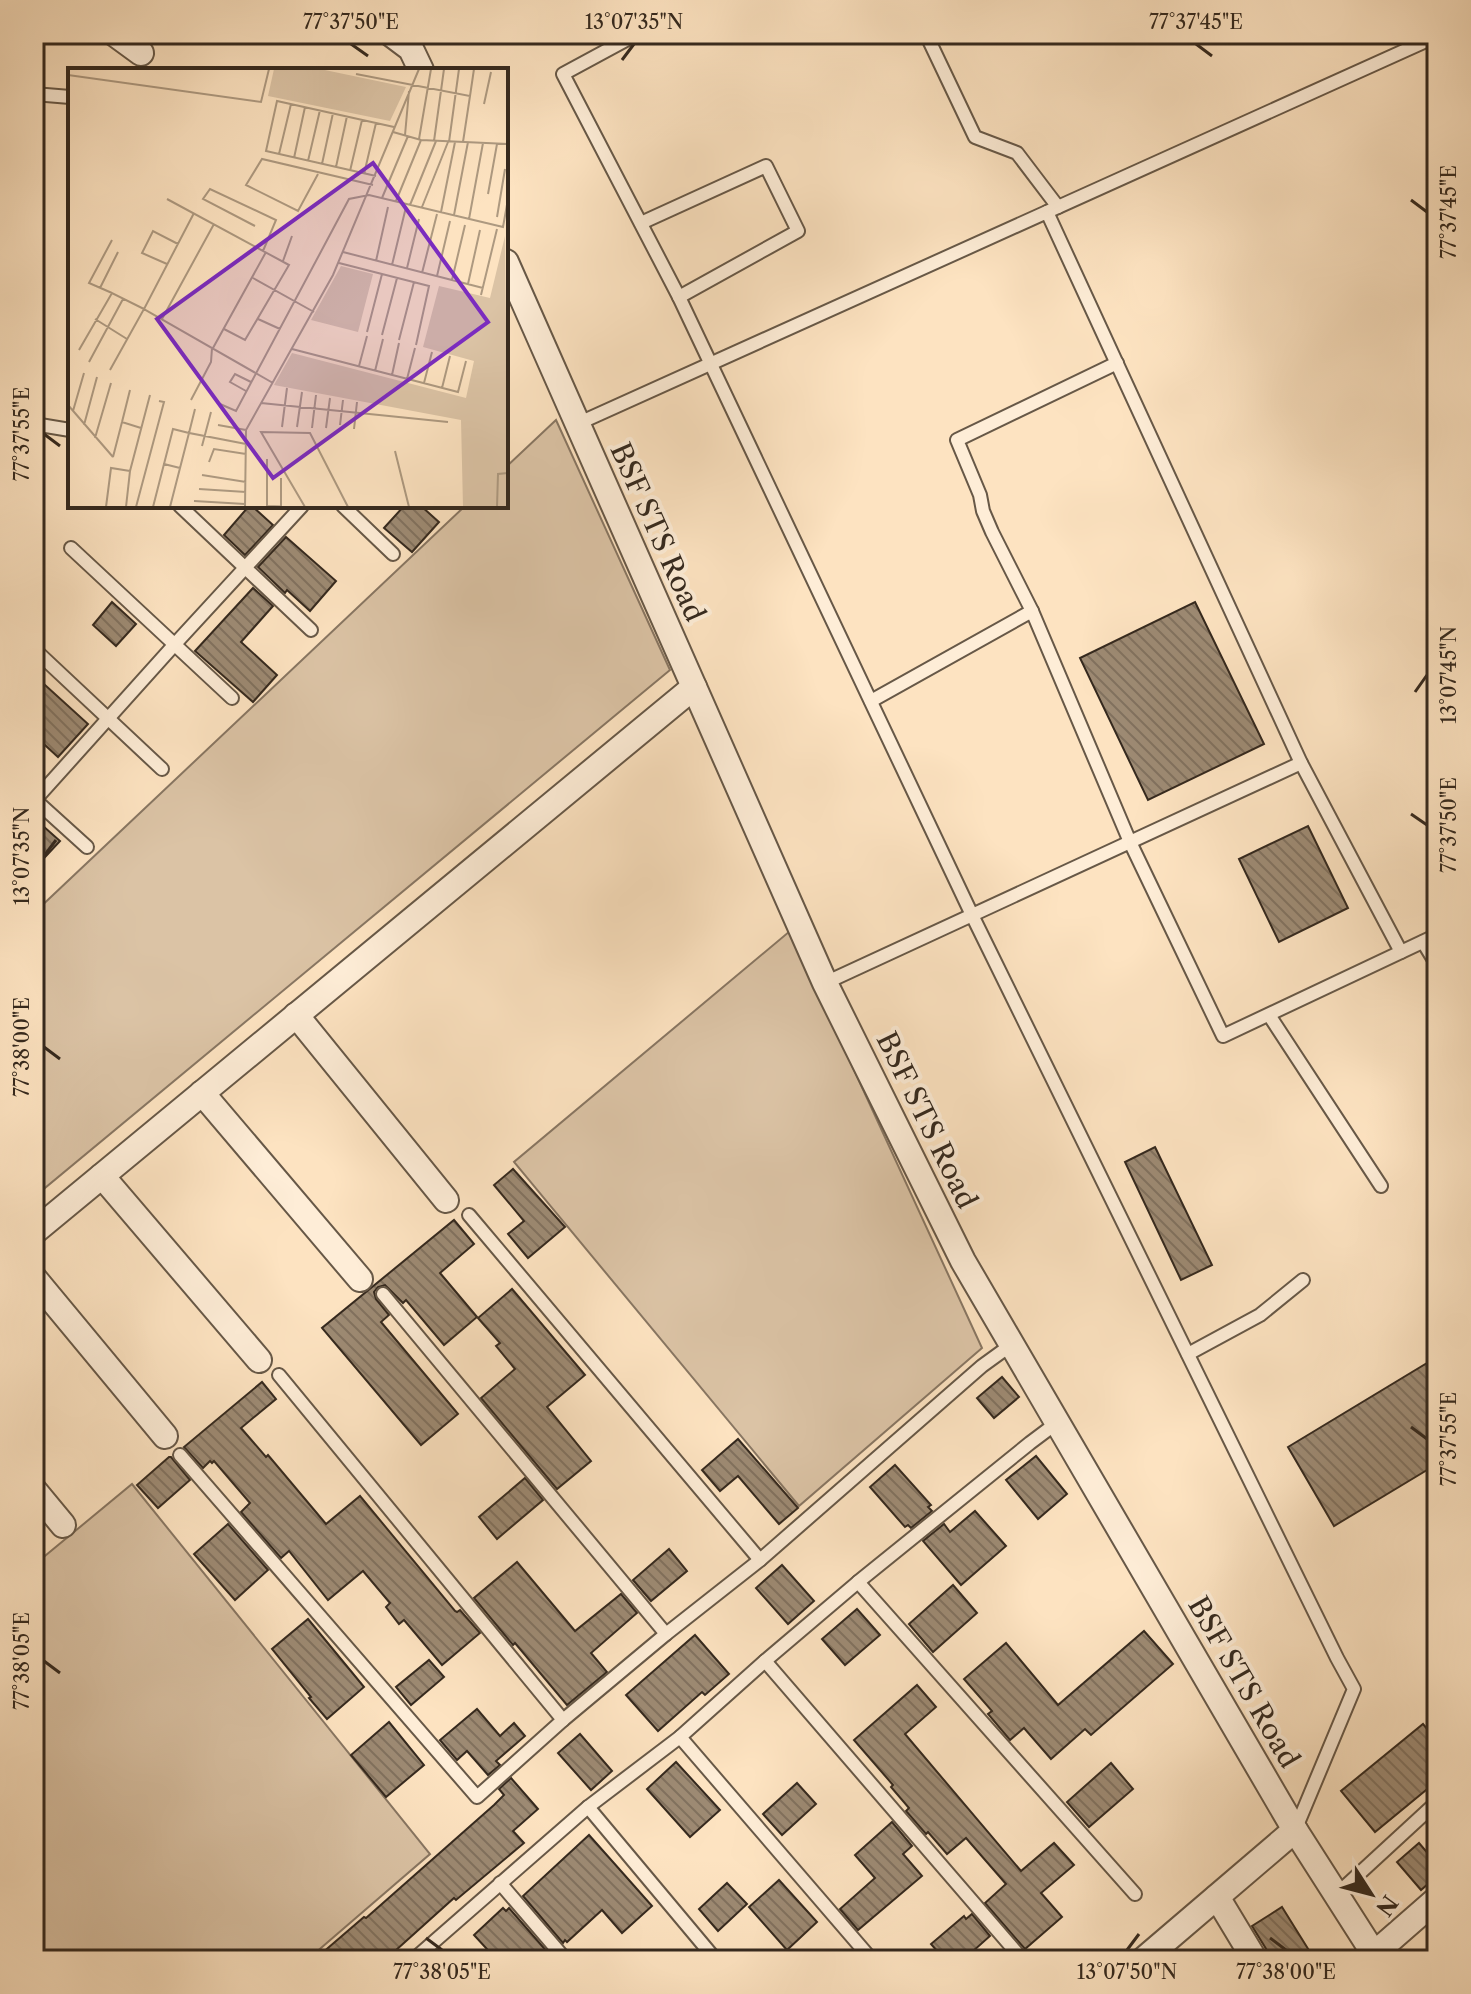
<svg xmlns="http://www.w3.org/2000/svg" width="1471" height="1994" viewBox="0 0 1471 1994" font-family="'Libre Caslon Text',serif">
<defs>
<pattern id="building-back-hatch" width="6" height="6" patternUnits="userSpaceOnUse" patternTransform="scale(2)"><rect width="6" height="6" fill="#9d8a73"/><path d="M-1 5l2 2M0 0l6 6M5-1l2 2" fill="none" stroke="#81715e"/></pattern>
</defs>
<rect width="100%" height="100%" fill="#fde3c1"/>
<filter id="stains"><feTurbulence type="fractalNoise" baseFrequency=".0025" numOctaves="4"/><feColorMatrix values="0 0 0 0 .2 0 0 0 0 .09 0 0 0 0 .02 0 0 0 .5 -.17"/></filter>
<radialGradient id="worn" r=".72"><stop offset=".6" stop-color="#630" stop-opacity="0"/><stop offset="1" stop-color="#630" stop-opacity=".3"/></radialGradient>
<!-- grass -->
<g fill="#dbc3a5" stroke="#887662" stroke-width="2">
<polygon points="556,420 670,670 34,1197 34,913 465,506 506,506 506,467"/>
<polygon points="790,931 982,1348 799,1506 514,1162"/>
<polygon points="132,1484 430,1854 307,1960 34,1960 34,1565"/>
</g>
<!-- building -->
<g fill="url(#building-back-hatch)" stroke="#35291e" stroke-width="2">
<polygon points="249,506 252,506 273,525 245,555 224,535"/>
<polygon points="404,506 421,506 439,522 412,552 384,528"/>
<polygon points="286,537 336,581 310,611 287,590 285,593 258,567"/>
<polygon points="253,588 273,606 241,642 277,675 253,702 195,651"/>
<polygon points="112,602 136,624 116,646 93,625"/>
<polygon points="1195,602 1264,744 1148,800 1080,658"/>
<polygon points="34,675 88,724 58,757 34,735"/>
<polygon points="34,818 60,841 34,869"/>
<polygon points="1308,826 1348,908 1279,942 1239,859"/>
<polygon points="1155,1147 1212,1265 1181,1280 1125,1162"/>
<polygon points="513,1169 565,1227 528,1258 508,1234 524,1221 494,1185"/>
<polygon points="454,1220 474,1244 440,1273 477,1317 444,1345 406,1300 403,1303 385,1285 378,1287 374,1292 376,1299 389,1315 381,1322 458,1414 421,1445 322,1328"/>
<polygon points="512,1289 585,1375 547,1407 591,1461 557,1489 481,1398 515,1369 496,1346 500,1343 478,1318"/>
<polygon points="1437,1357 1437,1464 1334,1526 1288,1447"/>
<polygon points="1002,1377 1019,1397 994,1418 977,1398"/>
<polygon points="262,1382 276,1399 241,1428 266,1457 268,1455 326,1524 360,1496 455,1611 457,1612 460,1610 480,1633 442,1665 404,1620 399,1624 386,1607 390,1603 363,1571 328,1600 289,1551 281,1558 241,1512 250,1503 214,1461 212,1463 210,1461 203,1468 184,1447"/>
<polygon points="738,1439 798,1508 779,1524 738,1476 720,1491 702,1470"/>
<polygon points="1036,1456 1067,1494 1038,1519 1006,1480"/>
<polygon points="169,1457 171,1457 190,1480 158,1508 137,1485"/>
<polygon points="895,1465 931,1505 928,1507 932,1511 911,1528 908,1525 905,1527 870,1487"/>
<polygon points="525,1478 543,1500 497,1539 479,1517"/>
<polygon points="975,1511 1006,1546 961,1585 923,1541 944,1524 950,1532"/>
<polygon points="228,1524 268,1570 235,1600 194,1554"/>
<polygon points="669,1549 687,1571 651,1601 633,1580"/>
<polygon points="517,1562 575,1631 621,1594 637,1613 591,1653 607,1672 567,1705 515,1643 513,1645 474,1598"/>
<polygon points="782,1565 814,1601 788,1624 756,1588"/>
<polygon points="953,1585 977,1613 933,1652 909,1624"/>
<polygon points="857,1609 880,1635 845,1665 822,1639"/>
<polygon points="308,1619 364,1687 327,1719 309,1698 311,1697 272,1649"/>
<polygon points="1144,1631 1173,1664 1091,1735 1085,1729 1051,1759 1024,1728 1010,1740 988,1714 992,1711 964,1679 1006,1643 1058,1705"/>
<polygon points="695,1635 729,1674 705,1695 702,1692 658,1731 626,1695"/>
<polygon points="429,1660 444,1677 411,1705 396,1687"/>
<polygon points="917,1685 936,1707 905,1734 1021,1871 1054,1843 1074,1865 1041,1893 1062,1917 1025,1949 985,1903 1006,1884 966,1838 947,1854 928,1832 926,1834 906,1811 909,1808 891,1787 893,1785 854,1740"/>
<polygon points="477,1709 500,1736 514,1723 525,1736 496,1761 500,1765 488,1775 467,1751 457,1760 440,1740"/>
<polygon points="389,1722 424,1765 386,1797 351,1755"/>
<polygon points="1423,1724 1437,1741 1437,1781 1375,1832 1341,1791"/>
<polygon points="580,1734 612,1771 591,1790 558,1753"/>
<polygon points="676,1762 720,1810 690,1837 647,1789"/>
<polygon points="1111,1763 1133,1789 1089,1827 1067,1802"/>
<polygon points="511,1778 538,1809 513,1831 524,1843 456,1900 454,1898 385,1960 314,1960 364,1917 366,1918 494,1805 504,1795 499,1789"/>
<polygon points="797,1783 816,1804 782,1835 763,1814"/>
<polygon points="892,1822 912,1846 903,1854 922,1876 858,1930 840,1909 875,1878 855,1855"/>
<polygon points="589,1835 652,1906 622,1933 602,1910 567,1942 565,1940 563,1943 523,1896"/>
<polygon points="1419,1843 1437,1864 1437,1876 1421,1890 1397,1862"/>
<polygon points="779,1880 817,1922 787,1950 749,1907"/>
<polygon points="727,1883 747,1904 718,1931 699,1909"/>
<polygon points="1282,1907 1310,1952 1298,1960 1270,1960 1268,1952 1252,1926"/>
<polygon points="503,1908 506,1911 509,1908 550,1955 544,1960 497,1960 474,1935"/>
<polygon points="972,1914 990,1936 963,1960 945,1960 931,1944 964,1916 966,1919"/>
</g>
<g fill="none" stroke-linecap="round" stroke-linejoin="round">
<!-- lane casing -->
<g stroke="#675847" stroke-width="16">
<g id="lane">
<polyline points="637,34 563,74 679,297 972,915 1337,1658 1354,1689 1296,1828"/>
<polyline points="926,34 975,137 1017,153 1058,207"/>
<polyline points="34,94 70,97"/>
<polyline points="1047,212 1301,763 1401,952"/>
<polyline points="641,223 766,166 798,231 679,297"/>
<polyline points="1117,363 957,440 980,495 983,511 992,532 1032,611 1130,842 1223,1036 1437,935"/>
<polyline points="34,424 70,430"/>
<polyline points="577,424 1437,36"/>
<polyline points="180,506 311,630"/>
<polyline points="343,506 393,554"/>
<polyline points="71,548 232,698"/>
<polyline points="34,649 162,769"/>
<polyline points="871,701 1032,611"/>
<polyline points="34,799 87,847"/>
<polyline points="34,801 175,644 302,506"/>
<polyline points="1423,942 1437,965"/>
<polyline points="825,983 1301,763"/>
<polyline points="1269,1015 1381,1186"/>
<polyline points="469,1215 760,1560"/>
<polyline points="383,1294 666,1634"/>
<polyline points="1188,1354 1260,1315 1303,1280"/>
<polyline points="279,1375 563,1720"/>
<polyline points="180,1455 477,1797 563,1720 666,1634 760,1560 982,1366 1011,1345"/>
<polyline points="858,1582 1135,1894"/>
<polyline points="765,1661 1023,1960"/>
<polyline points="680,1737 872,1960"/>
<polyline points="588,1807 716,1960"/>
<polyline points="500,1883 566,1960"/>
<polyline points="1336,1895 1437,1802"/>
<polyline points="413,1960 588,1807 680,1737 765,1661 858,1582 1030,1443 1058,1422"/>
</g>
</g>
<!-- street casing -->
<g stroke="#675847" stroke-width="28">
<g id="street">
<polyline points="115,34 141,53"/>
<polyline points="391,34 411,49 421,70"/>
<polyline points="506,262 825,983 963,1261 1295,1830 1378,1960"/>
<polyline points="296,1015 446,1200"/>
<polyline points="202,1093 360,1279"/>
<polyline points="102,1176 259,1360"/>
<polyline points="34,1232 694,687"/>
<polyline points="34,1278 165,1436"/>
<polyline points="34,1490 63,1525"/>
<polyline points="1217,1897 1255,1960"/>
<polyline points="1374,1954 1437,1899"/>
<polyline points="1143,1960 1295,1830"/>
</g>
</g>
<!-- lane -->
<use href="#lane" stroke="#feedd7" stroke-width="12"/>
<!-- street -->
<use href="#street" stroke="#feedd7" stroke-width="24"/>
</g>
<!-- ticks -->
<path fill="none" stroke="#35291e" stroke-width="3" d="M351,44L368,56M1196,44L1212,56M622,60L634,44M1411,200L1427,212M44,434L60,446M1415,692L1427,675M1411,814L1427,825M44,856L56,840M44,1047L60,1059M1411,1427L1427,1439M44,1661L60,1673M426,1938L442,1950M1270,1938L1286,1950M1127,1950L1139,1934"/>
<g text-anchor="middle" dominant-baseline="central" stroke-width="8" stroke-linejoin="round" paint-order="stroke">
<!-- street labels -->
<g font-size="28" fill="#35291e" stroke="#feedd7">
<text transform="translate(658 532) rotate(66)">BSF STS Road</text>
<text transform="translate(927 1120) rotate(64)">BSF STS Road</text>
<text transform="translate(1244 1682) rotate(60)">BSF STS Road</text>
</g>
</g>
<!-- overview -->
<g transform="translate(68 68)">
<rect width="440" height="440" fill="#fde3c1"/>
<path d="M206,1H252L338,19L322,53L200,28ZM437,168L440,439H395L393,352L206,317L224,285L398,330L406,293L355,279L371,218L422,230ZM273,198L305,206L290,264L243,252Z" fill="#dbc3a5"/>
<path fill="none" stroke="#ad9980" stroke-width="2" d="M288,6L402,28L395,74M0,7L193,34L201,1M402,28L406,1M416,36L423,4M325,64L353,72L440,76M337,67L341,23M351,71L363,1M366,73L376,1M381,74L391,1M211,86L223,36M226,90L237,39M240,93L252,42M254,96L265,45M268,99L279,48M282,103L294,52M250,106L230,143L178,117L194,91L305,117M296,106L308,55M308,108L198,83L209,33L326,59M420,126L429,76M314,130L340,68M99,131L221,197L177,272L156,261M328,133L353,72M342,137L368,73M354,139L380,74M373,144L387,74M126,145L76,241L205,315M386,147L400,74M429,149L437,101M401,151L415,75M187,158L135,131L142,121L208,152L195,183M275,184L415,220M215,193L224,168M308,193L320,139M271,195L361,218L348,277M99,196L74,185L85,163L110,176M324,197L338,139M339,200L351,151M354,205L369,146M369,208L382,153M185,210L246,244M384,212L397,157M400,216L412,162M32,220L50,184M44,225L21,215L44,172M413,227L429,161M27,251L59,271M94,251L146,156M190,251L212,261M299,264L314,206M314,267L329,210M331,272L346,214M145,280L198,184M224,281L390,324L398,293M11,282L44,225L76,241L42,302M21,294L55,231M291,298L299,268M307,303L315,271M324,307L331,275M339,311L347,280M356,315L364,284M374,320L382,288M178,323L162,314L167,306L183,314M123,332L143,294L144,280M193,335L380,354M152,336L168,343L281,131L301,127L435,159L440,131M0,337L45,389M5,343L16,305M54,354L62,322M16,357L29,309M150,357L178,362M272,357L275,332M214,359L219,320M229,359L234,324M244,360L248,327M258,360L262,330M286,361L289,334M27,370L43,315M134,378L143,344M327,383L341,439M45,389L54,354L73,360M141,394L146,381L178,386M112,400L96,396L105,361L121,365L127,341M134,407L178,414M213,410V439M131,421L178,424M126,433L177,436M199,438L228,439M38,439L43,400L62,403M58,439L62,403L82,327M68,439L96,334L91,333M85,439L96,396M102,439L121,365L178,376M177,439L178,362L265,207L351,1M199,439V391M237,439L193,364L242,365L280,439M429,439L430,406L440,405"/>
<path fill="#7b2cbf" fill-opacity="0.15" stroke="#7b2cbf" stroke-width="4" d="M305,95L420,254L205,410L89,251Z"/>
<rect width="440" height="440" fill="none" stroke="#35291e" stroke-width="4"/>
</g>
<!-- margin -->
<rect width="1471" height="1994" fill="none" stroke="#fde3c1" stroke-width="88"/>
<!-- north arrow -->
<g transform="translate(1371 1894) rotate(126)" stroke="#feedd7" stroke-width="6" paint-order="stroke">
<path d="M0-6L14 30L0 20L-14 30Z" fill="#35291e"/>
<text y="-12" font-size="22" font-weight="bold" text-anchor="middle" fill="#35291e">N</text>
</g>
<rect x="44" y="44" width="1383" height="1906" fill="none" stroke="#35291e" stroke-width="3"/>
<g font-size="20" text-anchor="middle" fill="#35291e">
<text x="351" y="29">77°37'50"E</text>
<text x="634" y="29">13°07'35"N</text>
<text x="1196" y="29">77°37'45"E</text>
<text transform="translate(1449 212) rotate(-90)" y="7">77°37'45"E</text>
<text transform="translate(22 434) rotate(-90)" y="7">77°37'55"E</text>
<text transform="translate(1449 675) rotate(-90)" y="7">13°07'45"N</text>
<text transform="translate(1449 825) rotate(-90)" y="7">77°37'50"E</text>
<text transform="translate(22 856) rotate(-90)" y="7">13°07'35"N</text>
<text transform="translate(22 1047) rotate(-90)" y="7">77°38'00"E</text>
<text transform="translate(1449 1439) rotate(-90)" y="7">77°37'55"E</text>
<text transform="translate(22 1661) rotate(-90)" y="7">77°38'05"E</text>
<text x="442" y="1979">77°38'05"E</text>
<text x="1127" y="1979">13°07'50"N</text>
<text x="1286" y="1979">77°38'00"E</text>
</g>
<rect width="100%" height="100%" filter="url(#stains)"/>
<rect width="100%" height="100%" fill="url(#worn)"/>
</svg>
